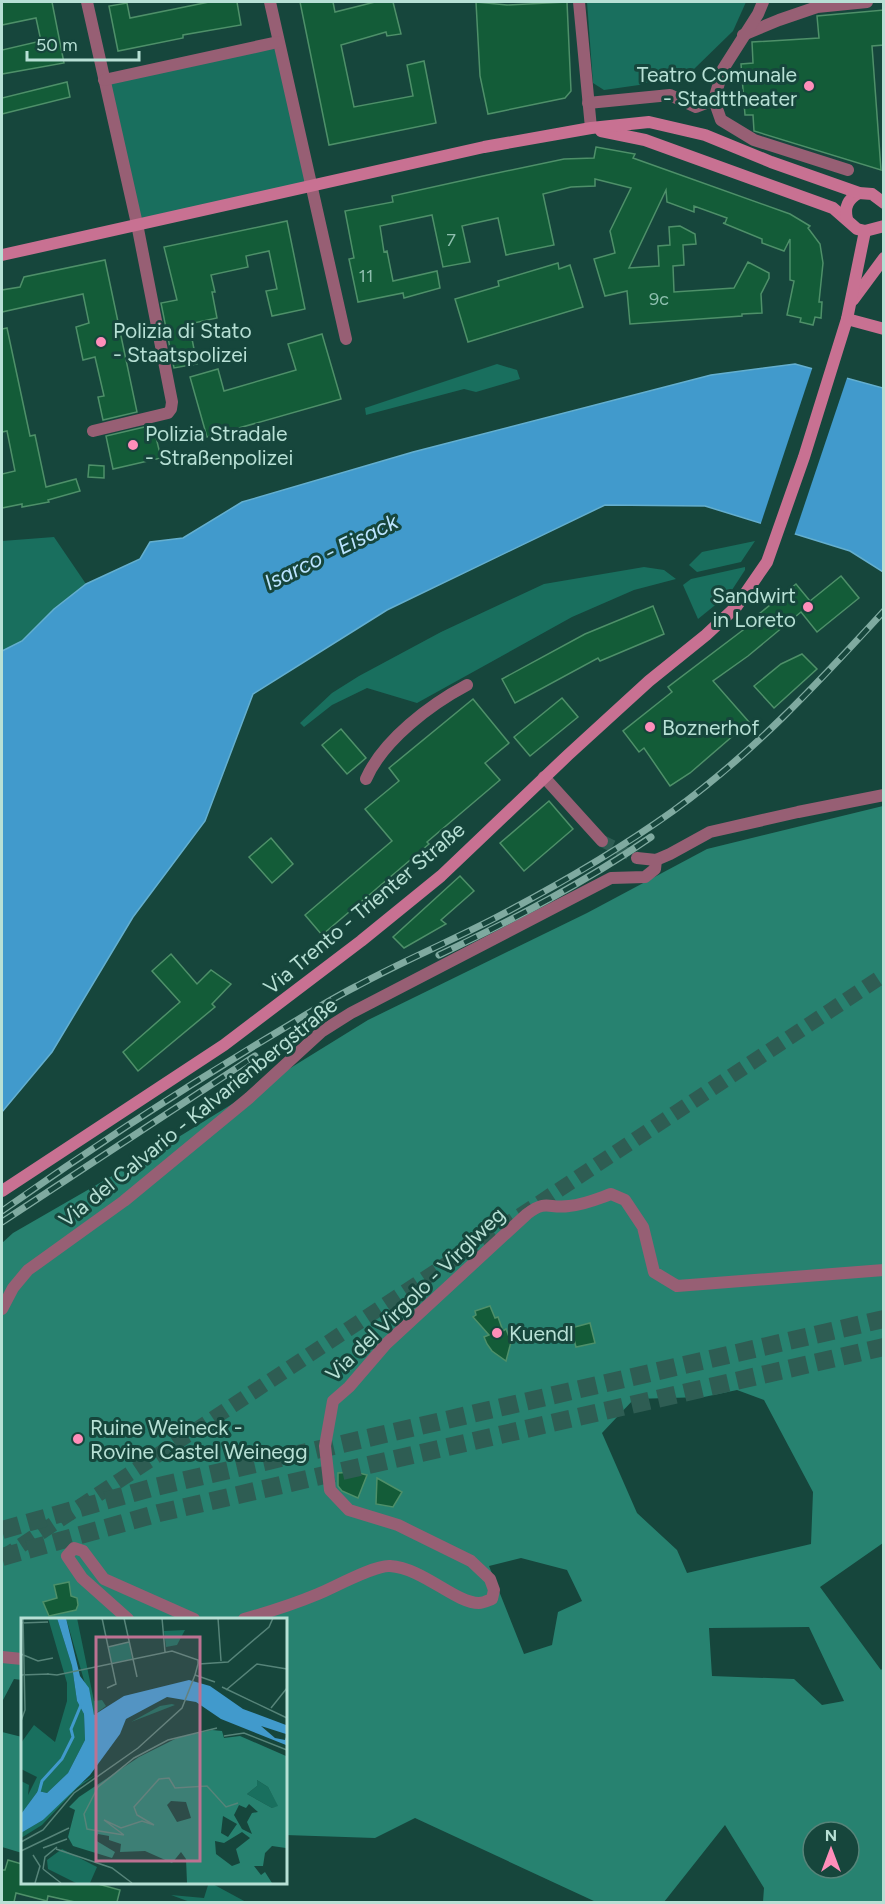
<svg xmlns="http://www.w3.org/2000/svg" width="885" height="1904" viewBox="0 0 885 1904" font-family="Figtree,sans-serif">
<rect width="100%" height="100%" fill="#16463c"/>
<!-- green -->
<g fill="#196f5e">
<polygon points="587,2 746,2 733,31 693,70 639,85 604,90 593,83"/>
<polygon points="278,42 310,185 137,224 104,80"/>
<polygon points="497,364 517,370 520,379 476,392 464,389 366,415 365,408"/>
<polygon points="54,537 86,584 54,609 22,641 2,651 2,541"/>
<polygon points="755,541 741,562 697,572 689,565 702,552"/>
<polygon points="644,567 664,570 676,579 634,590 572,617 417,703 367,688 332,705 304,727 300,723 332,693 359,676 441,632 544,584"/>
<polygon points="745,567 745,570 730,593 698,619 683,585 691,579"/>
<polygon points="209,1882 246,1902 190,1902 171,1895 204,1898"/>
</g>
<!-- forest -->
<g fill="#278270" fill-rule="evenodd">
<path d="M883,806V1543L820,1587L881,1670L883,1668V1902H763L764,1888L725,1825L664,1902H596L415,1818L375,1838L285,1835V1619H22V1680L14,1679L2,1702V1243L13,1233L164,1146L368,1020L587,913L707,849ZM737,1390L764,1400L813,1492L811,1544L687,1573L677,1550L637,1513L602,1433L634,1399L704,1397ZM521,1558L567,1570L582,1601L558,1612L552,1645L524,1654L489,1566ZM809,1627L844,1701L822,1705L794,1679L712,1676L709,1628ZM813,1832H849V1868H813Z"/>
<polygon points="2,1732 22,1737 22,1853 2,1847"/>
</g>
<!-- water -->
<polygon fill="#419acc" stroke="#64afcf" stroke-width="1.5" points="795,364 883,388 883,572 850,551 705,506 605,505 387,610 253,694 205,821 133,917 52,1052 2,1112 2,651 22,641 54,609 86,584 140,559 150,542 183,538 242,502 413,452 711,375"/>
<!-- pier -->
<polygon fill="#16463c" points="813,366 848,375 794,536 760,526"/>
<!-- building -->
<g fill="#135c38" stroke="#4e9069" stroke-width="1.5">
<polygon points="2,2 52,2 64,63 2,74 2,50 41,41 36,18 2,25"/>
<polygon points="209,2 237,2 241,25 183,35 183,38 118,51 109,6 127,3 130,18"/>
<polygon points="300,2 333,2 335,12 375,2 393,2 401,34 387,36 386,32 341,45 354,107 413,96 407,65 424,61 436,123 329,145"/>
<polygon points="476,2 507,5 567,2 571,91 565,98 488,114 480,76"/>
<polygon points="884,10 884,45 872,46 881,170 754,131 753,115 745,115 741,64 753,63 752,42 819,38 817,16"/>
<polygon points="67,82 70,97 2,114 2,98"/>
<polygon points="596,147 635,154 633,158 790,214 810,226 808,228 820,244 823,263 819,302 822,302 821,318 815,317 813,325 800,322 801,318 787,315 794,281 790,280 790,239 784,251 762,243 762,239 723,223 725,223 727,218 694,206 694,212 667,202 666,190 629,268 659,266 658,246 670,245 669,227 680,226 695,234 696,244 683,245 684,265 673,266 674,292 734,288 748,262 769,273 769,278 761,294 762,313 742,314 742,316 630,324 627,291 605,296 594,259 615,253 610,231 631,188 595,179 595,186 571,187 543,194 554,245 506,255 498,218 475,223 462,226 470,262 443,267 432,215 380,226 384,252 387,251 393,281 437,271 440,288 404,298 403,293 358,302 349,259 354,258 345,211 393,202 392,196 483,176 564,159 594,158"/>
<polygon points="287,221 305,309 272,316 266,291 277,289 269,251 246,256 248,267 211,275 215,292 212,292 217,318 189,324 197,364 174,368 161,303 177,300 164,247"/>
<polygon points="105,260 137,412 103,420 98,397 104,396 95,357 83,360 76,327 89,323 83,294 2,312 2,290 20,287 24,277"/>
<polygon points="558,263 559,269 570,265 583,307 468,342 455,299 499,286 498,281"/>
<polygon points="7,328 30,436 35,435 46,487 76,479 80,491 48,500 49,502 22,507 22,504 2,508 2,474 15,471 7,431 2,432 2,329"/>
<polygon points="322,334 341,399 207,437 190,377 218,369 224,391 296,370 288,344"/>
<polygon points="153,425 161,458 113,469 106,436"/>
<polygon points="89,465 104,466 104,478 88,477"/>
<polygon points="841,576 859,598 817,632 801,612 748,656 713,681 749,722 690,773 670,786 644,748 639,752 623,731 672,692 668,687 751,624 749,622 796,584 810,601"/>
<polygon points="653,606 664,634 600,661 598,658 515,703 502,679 585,634"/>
<polygon points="802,654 817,669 774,708 754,686 781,664"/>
<polygon points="562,698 578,717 530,756 514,737"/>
<polygon points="473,699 509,743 485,763 500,780 427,842 429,844 322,935 305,915 392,841 365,809 399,781 389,768"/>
<polygon points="341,729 366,758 347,774 322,745"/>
<polygon points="549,801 573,829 524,871 500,843"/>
<polygon points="271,838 293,864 272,883 249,857"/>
<polygon points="460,876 474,891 441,920 446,924 404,948 393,937"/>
<polygon points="171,954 197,984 211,970 231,984 212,1004 215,1007 138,1071 123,1052 180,1002 152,971"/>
<polygon points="490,1306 495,1318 498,1317 503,1331 506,1329 511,1342 506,1361 492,1351 487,1344 484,1337 489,1335 473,1317 476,1315 475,1311"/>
<polygon points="590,1323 595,1343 576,1347 571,1328"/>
<polygon points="355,1472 367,1475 358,1498 342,1491 338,1486 338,1473"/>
<polygon points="377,1478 402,1492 393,1507 376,1504"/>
<polygon points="69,1582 71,1596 77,1598 78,1605 76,1610 49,1616 43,1602 57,1598 54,1585"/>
<polygon points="8,1860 22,1864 22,1881 87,1881 120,1890 117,1902 75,1902 48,1896 47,1901 16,1893 14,1902 2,1902 2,1870 5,1870"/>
</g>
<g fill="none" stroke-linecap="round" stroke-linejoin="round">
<!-- street-tunnel -->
<polyline stroke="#2e5d53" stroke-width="12" stroke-dasharray="12 6" stroke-linecap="butt" points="602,841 637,858"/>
<!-- primary-tunnel -->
<polyline stroke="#2e5d53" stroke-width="15" stroke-dasharray="15 8" stroke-linecap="butt" points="2,1558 884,975"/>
<!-- highway-tunnel -->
<g stroke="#2e5d53" stroke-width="18" stroke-dasharray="18 9" stroke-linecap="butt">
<polyline points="2,1530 151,1488 884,1319"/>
<polyline points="2,1557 159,1513 884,1347"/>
</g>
<!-- street -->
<g stroke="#975f74" stroke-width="12">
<polyline points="87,2 137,224 172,402 171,409 168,413 93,431"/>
<polyline points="270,2 346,339"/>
<polyline points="579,2 591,128"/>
<polyline points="743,35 779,20 817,7 867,2"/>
<polyline points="104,80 278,42"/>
<polyline points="714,100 721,120 754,140 848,170"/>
<polyline points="714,100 723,69 758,14 763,2"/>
<polyline points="588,103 670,95 696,107 714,100"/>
<polyline points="544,777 602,841"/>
<path d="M366,779C383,740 431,704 467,685"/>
<polyline points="637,858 656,860 670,854 710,832 798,812 884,795"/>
<polyline points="2,1309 13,1288 28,1270 124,1201 249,1098 321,1032 351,1013 611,878 645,877 655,869 656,860"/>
<polyline points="128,1619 82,1578 67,1556 74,1548 83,1551 104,1579 194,1619"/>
<path d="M244,1619C269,1612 294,1604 318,1594C335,1587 374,1565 390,1566C423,1568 455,1603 479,1603C483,1603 487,1601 492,1599L494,1590L490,1579L471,1561L398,1525L349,1510L330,1490L325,1446L333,1401L349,1387L386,1344L527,1214C547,1199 548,1209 569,1206C583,1205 597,1199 611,1194L625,1200L643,1227L654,1272L677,1286L884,1270"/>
<polyline points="2,1657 22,1659"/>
</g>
<!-- secondary -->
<g stroke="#c87192" stroke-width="12">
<polyline points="601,131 645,140 833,208 857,229 865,231 884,226"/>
<path d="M847,219C844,207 848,199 859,193"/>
<polyline points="2,255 484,147 591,128 649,122 705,135 771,162 859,193 872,194 884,203"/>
<polyline points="853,300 884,258"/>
<polyline points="847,319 884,329"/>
<polyline points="2,1191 224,1045 361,941 441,876 568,755 649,681 706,635 736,607 767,562 804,457 847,319 865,231"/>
</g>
<!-- rail casing -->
<g stroke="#7faaa0" stroke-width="7">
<g id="rail">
<path d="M439,955C512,920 584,883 651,837"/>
<path d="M2,1211C87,1151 174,1094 264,1040C295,1022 325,1002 357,986C403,961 451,941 497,917C558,885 617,851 673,811C753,753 817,684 884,611"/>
<polyline points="2,1222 255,1056"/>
</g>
</g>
<!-- rail -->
<use href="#rail" stroke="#16463c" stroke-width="4.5" stroke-dasharray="14" stroke-linecap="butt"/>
</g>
<!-- markers -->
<g fill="#ff8eba" stroke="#16463c" stroke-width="2">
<circle cx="809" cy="86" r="6"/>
<circle cx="101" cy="342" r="6"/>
<circle cx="133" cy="445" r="6"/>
<circle cx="808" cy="607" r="6"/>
<circle cx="650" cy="727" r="6"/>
<circle cx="497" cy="1333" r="6"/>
<circle cx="78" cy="1439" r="6"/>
</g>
<g text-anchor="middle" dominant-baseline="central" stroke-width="6" stroke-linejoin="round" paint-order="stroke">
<!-- number labels -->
<g font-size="18" fill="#8ebfae">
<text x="451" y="240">7</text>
<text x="366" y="276">11</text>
<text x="659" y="299">9c</text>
</g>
<!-- poi labels -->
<g font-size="21" fill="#b7e0d5" stroke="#16463c" text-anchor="start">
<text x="797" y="74" text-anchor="end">Teatro Comunale<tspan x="797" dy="24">- Stadttheater</tspan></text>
<text x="113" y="330">Polizia di Stato<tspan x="113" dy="24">- Staatspolizei</tspan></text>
<text x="145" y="433">Polizia Stradale<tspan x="145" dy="24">- Straßenpolizei</tspan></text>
<text x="796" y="595" text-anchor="end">Sandwirt<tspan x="796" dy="24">in Loreto</tspan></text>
<text x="662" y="727">Boznerhof</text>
<text x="509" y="1333">Kuendl</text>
<text x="90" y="1427">Ruine Weineck -<tspan x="90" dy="24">Rovine Castel Weinegg</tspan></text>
</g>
<!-- street labels -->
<g font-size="21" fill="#b7e0d5" stroke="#16463c">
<text transform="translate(364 908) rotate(-40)">Via Trento - Trienter Straße</text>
<text transform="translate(198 1112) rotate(-39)">Via del Calvario - Kalvarienbergstraße</text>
<text transform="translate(415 1294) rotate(-44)">Via del Virgolo - Virglweg</text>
</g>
<!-- water labels -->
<g font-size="22" font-style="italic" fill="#bbe4ff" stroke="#16463c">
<text transform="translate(331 552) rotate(-26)">Isarco - Eisack</text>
</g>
</g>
<!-- overview -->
<g transform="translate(21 1618)">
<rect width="266" height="266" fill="#16463c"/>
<path d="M27,0H36L51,48L56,83L63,96L64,122L47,155L26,175L17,173L0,196V163L8,167L7,177L16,159L0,151V125L13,107L34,124L46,83V65ZM45,0H56L73,83L81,82L85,88L73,97ZM164,12L156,27L145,29L143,13ZM108,24L111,41L91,45L87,29ZM151,86L154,87L110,104L139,88ZM76,156L56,170L21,207L0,220V215L22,202L52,170ZM236,162L247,169L258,189L251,190L226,176L236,168ZM41,231L76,249L69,265H55L27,251L26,242Z" fill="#196f5e"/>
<path d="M191,112L201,113L203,120L219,118L265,138V230L251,228L244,235L242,248H233L240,257L244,254L251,265H166L165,241L160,234L151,245L124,233L99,234L100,226L88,222V218L77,216L74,222L94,234L91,240L52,228L47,219L54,192L48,189L58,179L118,139L158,119ZM236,162L247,169L257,188L251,190L226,176L236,168ZM150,183L165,184L170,200L156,204L146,187ZM228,186L237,194L231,195L226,204L231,216L221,211L213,197L218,187L225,190ZM202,198L216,206L207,219L200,215ZM221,214L229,220L215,231L219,245L211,248L195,236L194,223L203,225Z" fill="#278270" fill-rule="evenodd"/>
<path d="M36,0H45L59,58L68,70L73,97L103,78L168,62L189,68L222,91L265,107V116L240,108L254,120L264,122L265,119V127L200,101L175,84L146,79L105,101L99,116L69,157L22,202L0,215V196L17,173L26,175L47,155L64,122L63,96L56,83L51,48Z" fill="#419acc"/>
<path fill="none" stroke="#419acc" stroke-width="3" d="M17,178L21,163L41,141L52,119L50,111L60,87"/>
<path fill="none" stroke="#568479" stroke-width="1.5" d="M81,0L95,66L86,70M103,0L116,59M141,0L144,34M197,0L200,43M0,5L27,4M87,29L108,24M0,36L17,43L32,40M177,46L174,57L194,64M178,46L207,44L248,9L252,0M26,56L36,57L151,33L177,42V46M0,57L28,56M201,69L266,100M205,72L236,46L266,51M250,90L266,70M0,103L4,92L2,0M203,118L223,115L266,132M103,217L83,202L100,210L121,203L133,207L116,197L113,189L138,161L148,160L154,170L186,168L205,189L217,185M103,217L66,211L63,196L77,169L113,140L147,122L196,110M0,224L22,212L53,175L117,130L161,90L174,57M22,230L46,221M35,231L91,250L111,265M0,233L48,210M12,237L19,248L14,265M22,251L24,239L36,229M22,251L40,265"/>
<path fill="#bd7292" fill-opacity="0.15" stroke="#bd7292" stroke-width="3" d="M75,19H179V243H75Z"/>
<rect width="266" height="266" fill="none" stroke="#b7e0d5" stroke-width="3"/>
</g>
<!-- border -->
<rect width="885" height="1904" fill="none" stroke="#b7e0d5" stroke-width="6"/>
<!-- north arrow -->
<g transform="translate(831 1850)"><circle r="28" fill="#16463c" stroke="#568479" stroke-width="1.5"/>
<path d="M0-4.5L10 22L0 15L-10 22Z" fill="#ff8eba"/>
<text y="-9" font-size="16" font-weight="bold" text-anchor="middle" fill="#b7e0d5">N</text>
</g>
<!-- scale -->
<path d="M27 51v9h112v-9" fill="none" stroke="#b7e0d5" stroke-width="3"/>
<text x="36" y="51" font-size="18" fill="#b7e0d5" stroke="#16463c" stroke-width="4.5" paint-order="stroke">50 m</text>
</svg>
